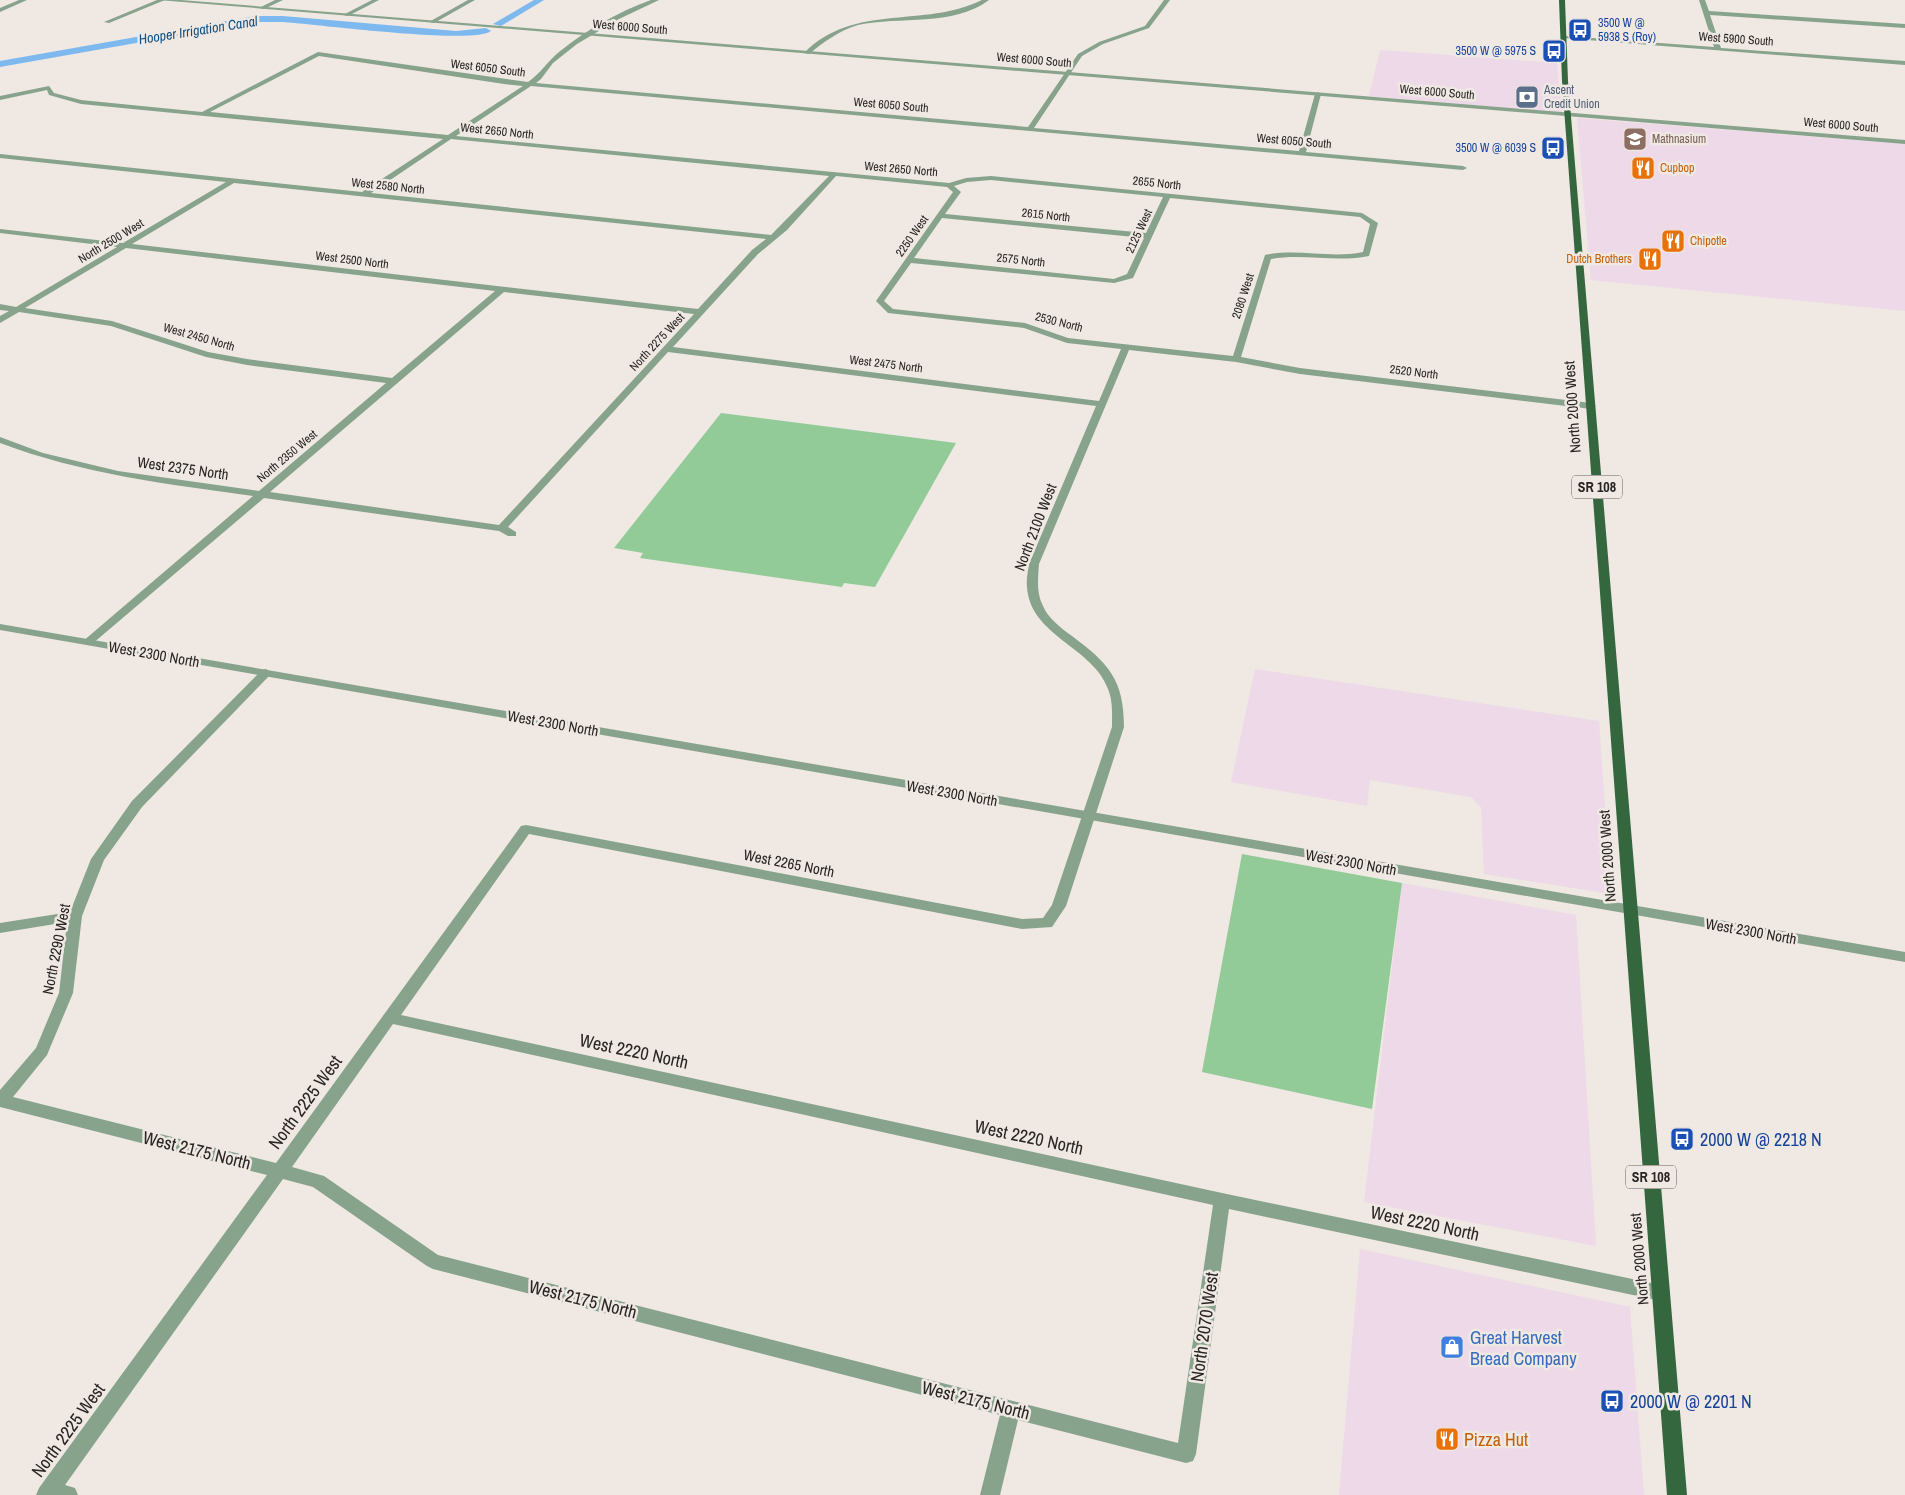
<svg xmlns="http://www.w3.org/2000/svg" width="1905" height="1495" viewBox="0 0 1905 1495" font-family="'Archivo Narrow',sans-serif">
<rect width="100%" height="100%" fill="#efe8e3"/>
<!-- commercial -->
<g fill="#edd9e8">
<polygon points="1380,50 1557,63 1562,113 1369,96"/>
<polygon points="1577,118 1905,144 1905,311 1591,280"/>
<polygon points="1255,669 1599,721 1611,894 1484,874 1481,807 1471,797 1370,780 1367,806 1231,782"/>
<polygon points="1402,883 1576,915 1596,1246 1364,1202"/>
<polygon points="1360,1249 1630,1307 1644,1495 1339,1495"/>
</g>
<!-- green -->
<g fill="#92cb97">
<polygon points="721,413 956,443 875,587 844,583 842,587 640,558 643,553 614,548"/>
<polygon points="1242,854 1402,883 1372,1109 1202,1072"/>
</g>
<g fill="none" stroke-linecap="round" stroke-linejoin="round">
<!-- canal -->
<g fill="#7db9ef" fill-rule="evenodd">
<polygon points="534,0 544,0 501,26 493,24"/>
<path d="M255,16H283L456,31L486,28L491,31C474,45 314,24 283,22H255L0,67V61Z"/>
</g>
<!-- minor -->
<g fill="#88a38c" fill-rule="evenodd">
<polygon points="19,0 27,0 0,12 0,8"/>
<polygon points="157,0 165,0 109,23 104,22"/>
<polygon points="275,0 283,0 264,9 259,8"/>
<polygon points="372,0 379,0 348,16 343,15"/>
<polygon points="468,0 475,0 434,23 429,22"/>
<path d="M651,0H659L619,19L577,44L553,63L541,79L536,83L1028,127L1078,54L1099,42L1145,26L1164,0H1170L1149,28L1103,44L1082,56L1034,128L1299,151L1315,94L1318,92L1321,94L1306,152L1463,166L1467,168L1463,170L531,86L456,136L949,183L966,178L991,176L1362,213L1378,223L1369,256C1336,263 1304,253 1271,259L1241,357L1300,368L1591,403L1596,406L1591,409L1300,374L1236,362L1129,350L1039,564C1038,578 1036,592 1043,606C1048,618 1061,628 1072,636C1108,663 1124,679 1124,727L1066,906L1052,927L1022,929L529,834L401,1015L1222,1193L1661,1285L1667,1287L1670,1293L1667,1299L1661,1301L1229,1209L1196,1454L1193,1461L1186,1463L1018,1420L1000,1495H980L1000,1415L433,1269L427,1266L313,1187L283,1179L65,1485L75,1488L78,1495H36L39,1488L267,1175L0,1107V1090L36,1048L59,993L67,922L0,933V923L70,912L91,859L132,801L262,670L266,669L272,673L142,807L104,860L82,916L73,993L47,1055L13,1097L276,1163L521,826L526,825L1022,919L1043,918L1052,905L1112,727C1112,714 1113,701 1108,689C1093,647 1030,636 1027,587C1026,580 1028,571 1029,564L1096,406L668,352L508,527L516,532V536H508L499,531L264,498L92,644L88,645L82,642L253,496C167,484 82,474 0,443V437L43,453L118,471L259,491L386,383L247,365L206,357L111,326L19,312L0,323V316L9,311L0,310V304L16,307L117,247L0,233V229L123,243L226,182L0,158V154L362,192L443,139L81,104L49,95L47,90L0,100V96L49,86L54,93L81,100L202,112L318,52L528,82C540,74 547,62 559,52C586,30 618,12 651,0ZM319,56L504,84L523,86L448,135L210,112ZM451,139L829,176L771,235L371,193ZM836,176L947,187L953,192L876,301L888,313L1024,328L1067,343L1121,349L1099,401L673,347L758,254L787,230ZM991,180L1163,197L1146,233L945,214L961,192L954,186L967,182ZM234,183L766,239L752,250L698,309L132,244ZM1170,198L1360,217L1370,224L1363,252C1330,259 1298,248 1265,255L1233,356L1068,338L1025,323L893,309L884,301L911,263L1114,283L1133,278ZM942,218L1144,238L1127,274L1114,279L914,258ZM126,248L495,291L392,378L247,359L208,352L112,321L25,308ZM504,292L694,314L499,525L270,492ZM393,1024L1213,1205L1178,1443L438,1255L324,1176L292,1167Z"/>
<path d="M982,0H989C953,27 900,16 858,25C840,30 824,42 809,54L804,53C855,2 923,29 982,0Z"/>
<polygon points="1699,0 1705,0 1709,11 1905,24 1905,28 1710,15 1721,48 1905,61 1905,65 1562,38 1565,36 1714,47"/>
</g>
<!-- tertiary -->
<g fill="#88a38c" fill-rule="evenodd">
<polygon points="158,0 181,0 1905,140 1905,144"/>
<polygon points="0,624 1905,952 1905,962 0,630"/>
</g>
<!-- primary -->
<polygon fill="#35673f" fill-rule="evenodd" points="1559,0 1565,0 1568,81 1687,1495 1667,1495 1562,81"/>
</g>
<!-- icons -->
<defs>
<g id="bus-square" transform="scale(1.25)"><rect x="-9" y="-9" width="18" height="18" rx="4" fill="#1a4fb4" stroke="#efe8e3"/><path d="M-5-6H5V4H4V6H2V4H-2V6H-4V4H-5ZM-3.5-4V0h7V-4ZM-3.5 1.2v1.5H-2V1.2ZM2 1.2v1.5H3.5V1.2Z" fill="#fff"/></g>
<g id="bank-square" transform="scale(1.25)"><rect x="-9" y="-9" width="18" height="18" rx="4" fill="#5c6f8a" stroke="#efe8e3"/><path d="M-6-4H6V4H-6ZM0-2.3a2.3 2.3 0 1 0 0 4.6a2.3 2.3 0 1 0 0-4.6Z" fill="#fff"/></g>
<g id="school-square" transform="scale(1.25)"><rect x="-9" y="-9" width="18" height="18" rx="4" fill="#8d6e63" stroke="#efe8e3"/><path d="M0-5L7-2L0 1L-7-2ZM-4 1L0 2.5L4 1V4Q0 6-4 4Z" fill="#fff"/></g>
<g id="restaurant-square" transform="scale(1.25)"><rect x="-9" y="-9" width="18" height="18" rx="4" fill="#e8710a" stroke="#efe8e3"/><path d="M-5-6h1v4h1v-4h1v4h1v-4h1v5L-1.5 .5V6h-2V.5L-5-1ZM5-6V6H3V1.5H1.5Q1.5-4 5-6Z" fill="#fff"/></g>
<g id="shop-square" transform="scale(1.25)"><rect x="-9" y="-9" width="18" height="18" rx="4" fill="#3f7fe0" stroke="#efe8e3"/><path d="M-5-2.5h2.3a2.7 3.5 0 0 1 5.4 0H5L5.5 6h-11ZM-1.5-2.5h3a1.5 2.3 0 0 0-3 0Z" fill="#fff"/></g>
</defs>
<g fill-rule="evenodd">
<use href="#bus-square" x="1580" y="30"/>
<use href="#bus-square" x="1554" y="51"/>
<use href="#bank-square" x="1527" y="97"/>
<use href="#school-square" x="1635" y="139"/>
<use href="#bus-square" x="1553" y="148"/>
<use href="#restaurant-square" x="1643" y="168"/>
<use href="#restaurant-square" x="1673" y="241"/>
<use href="#restaurant-square" x="1650" y="259"/>
<use href="#bus-square" x="1682" y="1139"/>
<use href="#shop-square" x="1452" y="1347"/>
<use href="#bus-square" x="1612" y="1401"/>
<use href="#restaurant-square" x="1447" y="1439"/>
</g>
<g text-anchor="middle" dominant-baseline="central" stroke-width="5" stroke-linejoin="round" paint-order="stroke">
<!-- far-transit labels -->
<g font-size="12" fill="#164399" stroke="#efe8e3" text-anchor="end">
<text x="1598" y="23" text-anchor="start">3500 W @<tspan x="1598" dy="14">5938 S (Roy)</tspan></text>
<text x="1536" y="51">3500 W @ 5975 S</text>
<text x="1536" y="148">3500 W @ 6039 S</text>
</g>
<!-- far-street labels -->
<g font-size="12" fill="#282523" stroke="#efe8e3">
<text transform="translate(630 27) rotate(5)">West 6000 South</text>
<text transform="translate(1736 39) rotate(4)">West 5900 South</text>
<text transform="translate(1034 60) rotate(5)">West 6000 South</text>
<text transform="translate(488 68) rotate(7)">West 6050 South</text>
<text transform="translate(1437 92) rotate(5)">West 6000 South</text>
<text transform="translate(891 105) rotate(5)">West 6050 South</text>
<text transform="translate(1841 125) rotate(5)">West 6000 South</text>
<text transform="translate(497 131) rotate(6)">West 2650 North</text>
<text transform="translate(1294 141) rotate(5)">West 6050 South</text>
<text transform="translate(901 169) rotate(5)">West 2650 North</text>
<text transform="translate(1157 183) rotate(6)">2655 North</text>
<text transform="translate(388 186) rotate(6)">West 2580 North</text>
<text transform="translate(1046 215) rotate(6)">2615 North</text>
<text transform="translate(1139 231) rotate(-65)">2125 West</text>
<text transform="translate(912 236) rotate(-55)">2250 West</text>
<text transform="translate(111 241) rotate(-31)">North 2500 West</text>
<text transform="translate(352 260) rotate(7)">West 2500 North</text>
<text transform="translate(1021 260) rotate(6)">2575 North</text>
<text transform="translate(1243 296) rotate(-72)">2080 West</text>
<text transform="translate(1059 322) rotate(14)">2530 North</text>
<text transform="translate(199 337) rotate(16)">West 2450 North</text>
<text transform="translate(657 342) rotate(-47)">North 2275 West</text>
<text transform="translate(886 364) rotate(7)">West 2475 North</text>
<text transform="translate(1414 372) rotate(7)">2520 North</text>
<text transform="translate(287 456) rotate(-40)">North 2350 West</text>
</g>
<!-- far-service labels -->
<g font-size="12" fill="#4e5e75" stroke="#efe8e3" text-anchor="start">
<text x="1544" y="90">Ascent<tspan x="1544" dy="14">Credit Union</tspan></text>
</g>
<!-- far-education labels -->
<g font-size="12" fill="#785e54" stroke="#efe8e3" text-anchor="start">
<text x="1652" y="139">Mathnasium</text>
</g>
<!-- far-food labels -->
<g font-size="12" fill="#c56008" stroke="#efe8e3" text-anchor="start">
<text x="1660" y="168">Cupbop</text>
<text x="1690" y="241">Chipotle</text>
<text x="1632" y="259" text-anchor="end">Dutch Brothers</text>
</g>
<!-- far-water labels -->
<g font-size="14" font-style="italic" fill="#0f5184" stroke="#efe8e3">
<text transform="translate(198 30) rotate(-9)">Hooper Irrigation Canal</text>
</g>
<!-- shield labels -->
<g fill="#efe8e3" stroke="#64605d" stroke-width="1">
<rect x="1572" y="475.5" width="50" height="23" rx="4"/>
<rect x="1626" y="1165.5" width="50" height="23" rx="4"/>
</g>
<g font-size="14" font-weight="bold" fill="#282523">
<text x="1597" y="487">SR 108</text>
<text x="1651" y="1177">SR 108</text>
</g>
<!-- street labels -->
<g font-size="15" fill="#282523" stroke="#efe8e3">
<text transform="translate(1572 407) rotate(-94)">North 2000 West</text>
<text transform="translate(183 468) rotate(8)">West 2375 North</text>
<text transform="translate(1035 527) rotate(-69)">North 2100 West</text>
<text transform="translate(154 654) rotate(10)">West 2300 North</text>
<text transform="translate(553 723) rotate(10)">West 2300 North</text>
<text transform="translate(952 793) rotate(10)">West 2300 North</text>
<text transform="translate(1607 856) rotate(-94)">North 2000 West</text>
<text transform="translate(1351 862) rotate(10)">West 2300 North</text>
<text transform="translate(789 863) rotate(11)">West 2265 North</text>
<text transform="translate(1751 931) rotate(10)">West 2300 North</text>
<text transform="translate(56 949) rotate(-79)">North 2290 West</text>
<text transform="translate(1639 1259) rotate(-95)">North 2000 West</text>
</g>
<!-- near-street labels -->
<g font-size="18" fill="#282523" stroke="#efe8e3">
<text transform="translate(634 1051) rotate(12)">West 2220 North</text>
<text transform="translate(305 1102) rotate(-54)">North 2225 West</text>
<text transform="translate(1029 1137) rotate(12)">West 2220 North</text>
<text transform="translate(197 1150) rotate(14)">West 2175 North</text>
<text transform="translate(1425 1223) rotate(12)">West 2220 North</text>
<text transform="translate(583 1299) rotate(14)">West 2175 North</text>
<text transform="translate(1204 1327) rotate(-82)">North 2070 West</text>
<text transform="translate(976 1400) rotate(14)">West 2175 North</text>
<text transform="translate(68 1430) rotate(-54)">North 2225 West</text>
</g>
<!-- near-transit labels -->
<g font-size="18" fill="#164399" stroke="#efe8e3" text-anchor="start">
<text x="1700" y="1139">2000 W @ 2218 N</text>
<text x="1630" y="1401">2000 W @ 2201 N</text>
</g>
<!-- near-shop labels -->
<g font-size="18" fill="#366cbe" stroke="#efe8e3" text-anchor="start">
<text x="1470" y="1337">Great Harvest<tspan x="1470" dy="21">Bread Company</tspan></text>
</g>
<!-- near-food labels -->
<g font-size="18" fill="#c56008" stroke="#efe8e3" text-anchor="start">
<text x="1464" y="1439">Pizza Hut</text>
</g>
</g>
</svg>
